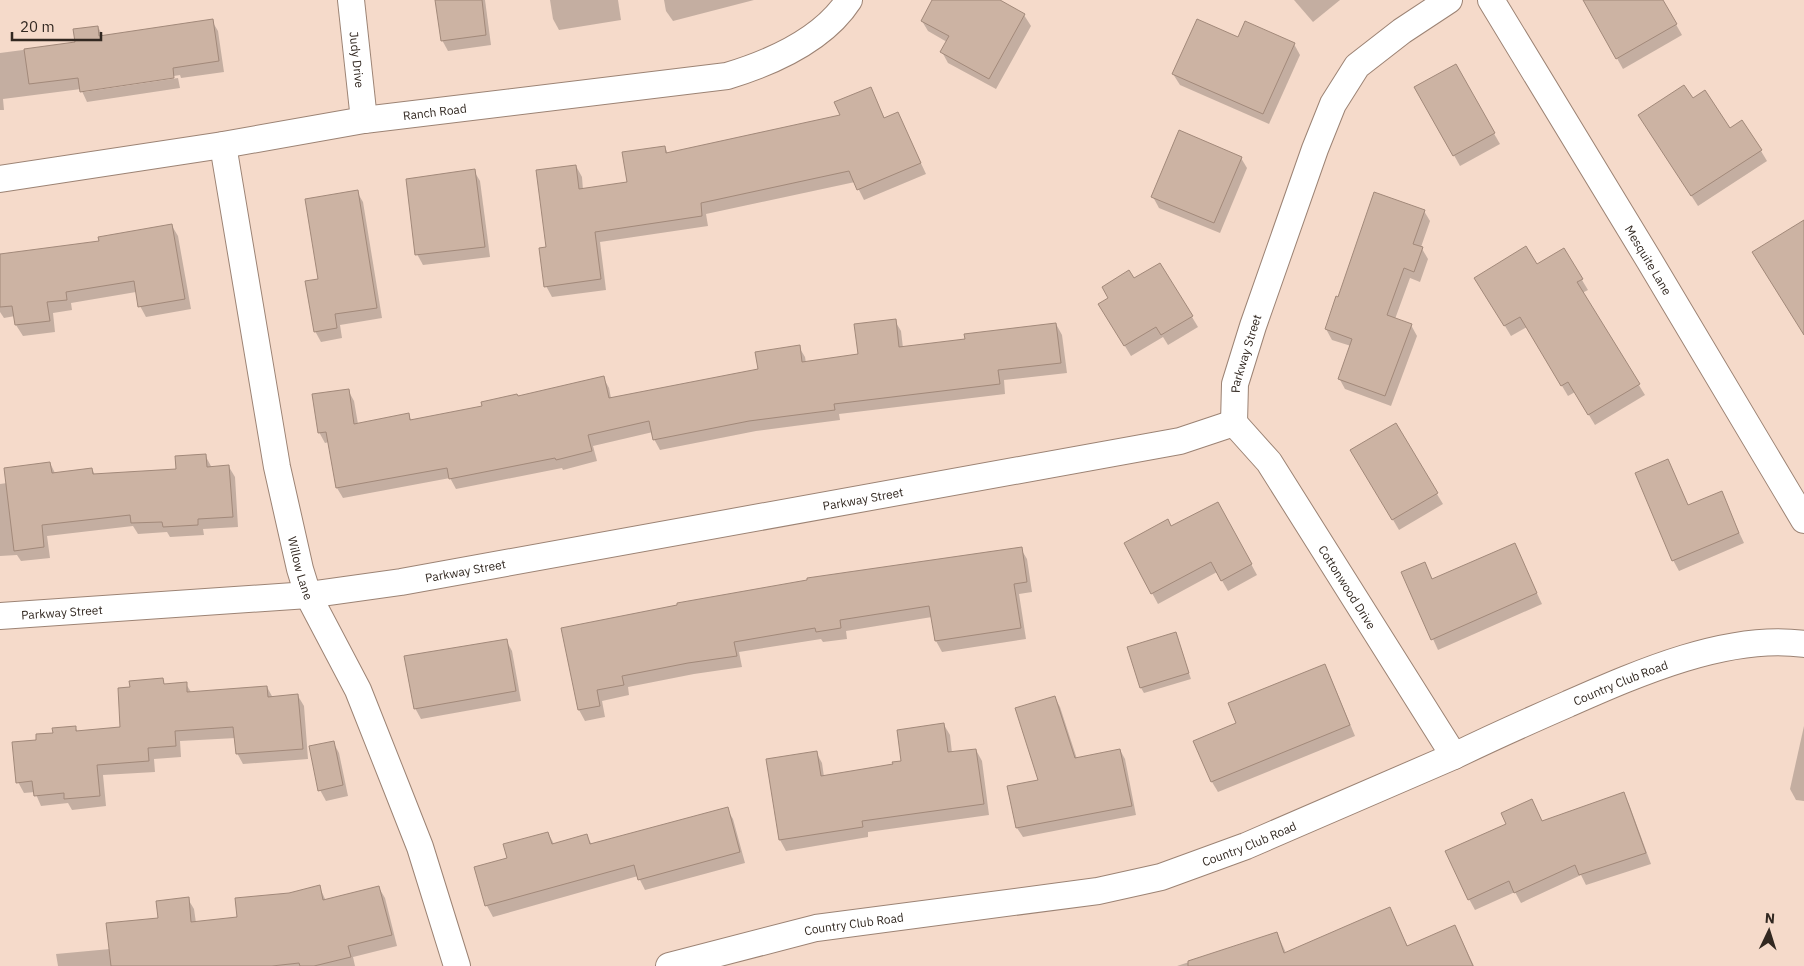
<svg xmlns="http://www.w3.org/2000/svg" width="1804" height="966" viewBox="0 0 1804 966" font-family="'IBM Plex Sans',sans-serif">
<rect width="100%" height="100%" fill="#f5daca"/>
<!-- shadow -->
<g fill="#0003">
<polygon points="437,0 485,0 491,45 448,51 442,40"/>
<polygon points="550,0 618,0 621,20 559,30 553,19"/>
<polygon points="664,0 754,0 673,21 666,11"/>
<polygon points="934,0 997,0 1024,15 1031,26 996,89 948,63 942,52 947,42 928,31 922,21"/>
<polygon points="1294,0 1340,0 1313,22"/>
<polygon points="1584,0 1662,0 1682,35 1623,69"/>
<polygon points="212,21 218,31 224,72 181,78 180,75 84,90 84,92 178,78 180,88 87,102 81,89 3,99 4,110 0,110 0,53 76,43 98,27 103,36"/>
<polygon points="1238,39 1294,44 1300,55 1269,124 1180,85 1173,74"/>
<polygon points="1455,66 1500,144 1460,166 1416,87"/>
<polygon points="870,88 885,119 898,114 926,174 864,200 855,182 706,214 708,226 600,242 606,290 552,297 546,286 548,248 576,166 582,177 583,190 628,183 665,147 668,154 842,116"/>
<polygon points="1692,99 1729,130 1761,151 1767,161 1698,206 1646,126"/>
<polygon points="1241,158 1247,168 1220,233 1159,208 1153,197"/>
<polygon points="474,171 480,181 490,257 423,265 417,254"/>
<polygon points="357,192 363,202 382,318 340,325 342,338 321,342 315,331 320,280"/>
<polygon points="1424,211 1430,221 1421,247 1428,259 1420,282 1410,278 1395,319 1411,325 1417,336 1391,406 1345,389 1339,378 1351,346 1332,340 1326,329"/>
<polygon points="172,226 178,236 191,309 146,317 140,306 136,292 71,303 72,310 53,313 55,332 23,336 16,325 15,316 4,318 0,312 0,256 100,242"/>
<polygon points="1564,250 1588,290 1582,293 1645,395 1595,425 1575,392 1568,396 1527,327 1511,336 1476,278 1537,266"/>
<polygon points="1134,280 1192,317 1198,327 1168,345 1163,337 1131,356 1106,315"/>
<polygon points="895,321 901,331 903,348 966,340 1056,324 1062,335 1067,373 1004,380 1005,394 839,414 840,420 756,431 660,450 654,439 653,432 593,446 597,461 563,470 562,468 456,489 450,478 343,498 337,488 329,442 325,443 319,432 348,390 354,401 358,424 408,415 412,421 483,407 603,377 609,388 611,398 759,370 799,347 805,357 806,363 859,356"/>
<polygon points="1395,425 1443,504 1399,530 1352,450"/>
<polygon points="205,455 212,468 229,467 235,477 238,527 203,529 204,535 170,537 167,532 138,534 133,526 47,536 50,558 21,561 17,555 0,556 0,484 7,483 50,463 55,473 92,469 95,475 177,471"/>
<polygon points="1668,461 1688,506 1721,493 1744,543 1679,571 1673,560"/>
<polygon points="1224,514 1257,575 1228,591 1217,572 1158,604 1152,593 1171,528"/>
<polygon points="1514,544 1542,604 1438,650 1403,573 1424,564 1433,580"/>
<polygon points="1021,549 1027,559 1032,592 1019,594 1026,639 942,652 936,641 932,617 846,631 847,639 823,642 821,639 739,652 742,667 694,674 628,687 629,695 602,701 605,717 585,721 579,710 563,629"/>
<polygon points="1175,633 1191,679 1144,693 1141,688"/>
<polygon points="506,640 512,651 521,701 421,719 415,708"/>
<polygon points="1324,665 1330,676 1355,736 1218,792 1212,782 1238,724"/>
<polygon points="162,680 165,685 186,684 191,692 267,687 273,698 298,696 304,706 308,759 243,764 237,753 236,738 180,741 181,757 154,759 155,772 103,775 106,806 72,810 68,803 41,806 35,792 24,793 18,782 38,741 75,727 78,732 122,728 131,689"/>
<polygon points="1055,698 1060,707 1077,759 1120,750 1125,759 1136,815 1023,837 1017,828 1009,787 1039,781"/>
<polygon points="944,725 950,735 952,753 976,750 982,761 989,815 868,832 868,837 786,851 780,840 767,760 816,752 822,763 824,777 894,765 902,762"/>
<polygon points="1804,726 1804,801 1796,800 1790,789"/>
<polygon points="333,742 339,753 348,796 326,801 320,790"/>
<polygon points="1623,793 1629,804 1651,864 1586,885 1581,875 1521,903 1515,892 1475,910 1469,899"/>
<polygon points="727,809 733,819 745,863 645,890 638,876 493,917 487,906 476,868 509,859 548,833 554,844 587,836 592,845"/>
<polygon points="319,886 326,901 379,888 385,898 397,946 353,957 355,966 58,966 56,954 110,949 160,919 188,899 194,909 196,923 239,918 289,894"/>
<polygon points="1390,909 1408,947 1455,926 1474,966 1177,966 1277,933 1286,953"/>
</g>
<!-- building -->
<g fill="#ccb3a3" stroke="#a2897a">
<polygon points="435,0 482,0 486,35 441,41"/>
<polygon points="932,0 1000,0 1025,14 989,79 940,52 949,36 921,21"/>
<polygon points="1583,0 1663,0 1677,24 1616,59"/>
<polygon points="213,19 219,61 173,68 174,78 80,92 78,78 29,84 24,49 75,42 73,29 98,26 99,36"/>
<polygon points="1197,19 1238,37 1245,21 1295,43 1263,114 1172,74"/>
<polygon points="1456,64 1495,133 1453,156 1414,87"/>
<polygon points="1684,85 1693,98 1705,90 1730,128 1742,120 1762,150 1691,196 1638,115"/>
<polygon points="871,87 884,118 898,112 921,163 857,190 849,171 701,203 702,216 595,232 601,279 544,287 539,248 546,247 536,170 576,165 579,189 627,182 622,152 665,146 666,153 840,115 834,102"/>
<polygon points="1179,130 1242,157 1214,223 1151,197"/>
<polygon points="475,169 485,247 415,255 406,179"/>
<polygon points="358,190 377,308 335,314 337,328 314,332 305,281 318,279 305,199"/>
<polygon points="1374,192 1425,210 1413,244 1423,247 1414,272 1404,268 1387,315 1412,324 1385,396 1338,379 1352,339 1325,329 1336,296 1338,297"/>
<polygon points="1804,220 1804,335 1752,252"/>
<polygon points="172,224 185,299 138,307 134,281 66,292 67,300 47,302 50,321 15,325 12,306 0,307 0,254 99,241 98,237"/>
<polygon points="1526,246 1537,264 1564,248 1583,279 1577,282 1640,384 1588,415 1568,382 1561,386 1520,317 1504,326 1474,278"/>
<polygon points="1160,263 1193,316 1161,335 1156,327 1124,346 1098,304 1108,298 1102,287 1129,270 1134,278"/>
<polygon points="896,319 899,347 965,339 964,334 1056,323 1061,363 998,370 1000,384 834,404 835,410 749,421 653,440 649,421 588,435 592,451 556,460 555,458 449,479 447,468 336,488 326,432 318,433 312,394 349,389 354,424 409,413 410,420 482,406 481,402 517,394 518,396 604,376 609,398 758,369 755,352 800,345 802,362 858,354 854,324"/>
<polygon points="1396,423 1438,493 1392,520 1350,450"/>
<polygon points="206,454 207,467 229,465 233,517 198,519 198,525 163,527 162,522 131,523 130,515 42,525 44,547 14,551 4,468 50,462 52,473 92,468 93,474 176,469 175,456"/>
<polygon points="1668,459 1688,505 1722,491 1739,533 1672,561 1635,473"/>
<polygon points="1218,502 1252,564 1221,581 1211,562 1151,594 1124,543 1168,519 1171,526"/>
<polygon points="1515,543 1537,593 1431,640 1401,572 1425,562 1432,579"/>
<polygon points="1022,547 1027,582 1014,584 1021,628 935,641 929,606 840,620 841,628 816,632 815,628 734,642 737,656 688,663 622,676 624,685 597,690 600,706 578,710 561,628 677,605 677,603 807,580 807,578"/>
<polygon points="1176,632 1189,673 1140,688 1127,647"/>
<polygon points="507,639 516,691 414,709 404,656"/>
<polygon points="1325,664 1350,725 1211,782 1193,741 1236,723 1228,703"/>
<polygon points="163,678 164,684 187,682 187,692 267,686 268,697 298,694 303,749 236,754 233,727 175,731 176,746 148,748 149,761 97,765 100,796 64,799 64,793 34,796 32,781 16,783 12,742 36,740 36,734 53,733 52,728 76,726 76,731 120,727 118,688 130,687 129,681"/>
<polygon points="1055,696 1075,758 1120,749 1132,806 1016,828 1007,786 1038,780 1015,708"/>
<polygon points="944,723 948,752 976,749 984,804 862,821 863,827 779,840 766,759 817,751 821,776 893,764 892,762 901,761 897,730"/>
<polygon points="334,741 343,785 318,791 309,746"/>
<polygon points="1624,792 1646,853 1579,875 1575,865 1514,893 1509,881 1468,900 1445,851 1506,824 1501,813 1532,799 1542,821"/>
<polygon points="728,807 740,852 638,880 634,865 485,906 474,867 507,858 503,844 548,832 552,844 587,834 590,844"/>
<polygon points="320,885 323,900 379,886 392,935 348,946 351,957 314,966 300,966 299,963 272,966 111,966 106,923 158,918 156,901 189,897 191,922 237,917 235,898 289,893"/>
<polygon points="1390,907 1407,946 1455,925 1473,966 1188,966 1188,961 1277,932 1284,953"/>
</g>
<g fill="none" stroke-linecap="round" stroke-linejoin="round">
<!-- minor casing -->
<g stroke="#9c8374" stroke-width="28">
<g id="minor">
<path id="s1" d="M351,0L364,120"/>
<path id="s2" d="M1491,0L1649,260L1804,520"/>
<path id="s3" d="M223,145L277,467L300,569L308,595L358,690L396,786L420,847L457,966"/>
<path id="s4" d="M0,179L223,145L364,120L727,76C770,63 823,40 849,0"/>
<path id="s5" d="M1234,423L1235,384L1253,326L1315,149L1333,104L1357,66L1402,31L1449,0"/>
<path id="s6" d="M1234,423L1269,462L1454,756"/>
<path id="s7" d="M0,616L308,595L401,582L1180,441L1234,423"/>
<path id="s8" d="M669,966L816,928L1098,891L1161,877L1246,846L1454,756C1491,738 1529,721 1568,704C1636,674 1728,633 1804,644"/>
</g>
</g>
<!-- minor -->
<use href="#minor" stroke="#fff" stroke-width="26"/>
</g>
<g text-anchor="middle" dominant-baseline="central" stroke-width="4" stroke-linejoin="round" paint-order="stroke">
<!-- street labels -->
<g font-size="12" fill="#322821" stroke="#f5daca">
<text stroke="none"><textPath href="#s1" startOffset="60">Judy Drive</textPath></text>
<text stroke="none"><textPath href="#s4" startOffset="440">Ranch Road</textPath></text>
<text stroke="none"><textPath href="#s2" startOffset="304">Mesquite Lane</textPath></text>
<text stroke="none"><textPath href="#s5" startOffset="71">Parkway Street</textPath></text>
<text stroke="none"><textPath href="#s7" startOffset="872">Parkway Street</textPath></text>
<text stroke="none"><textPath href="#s3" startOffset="430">Willow Lane</textPath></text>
<text stroke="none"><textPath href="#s7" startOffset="468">Parkway Street</textPath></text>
<text stroke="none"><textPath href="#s6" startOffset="200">Cottonwood Drive</textPath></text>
<text stroke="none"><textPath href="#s7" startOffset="62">Parkway Street</textPath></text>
<text stroke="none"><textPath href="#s8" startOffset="1000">Country Club Road</textPath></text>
<text stroke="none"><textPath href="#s8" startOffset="595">Country Club Road</textPath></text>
<text stroke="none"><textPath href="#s8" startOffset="190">Country Club Road</textPath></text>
</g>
</g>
<!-- north arrow -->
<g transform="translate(1769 931) rotate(4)" stroke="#f5daca" stroke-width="4" paint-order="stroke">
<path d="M0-4L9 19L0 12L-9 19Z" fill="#322821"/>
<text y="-8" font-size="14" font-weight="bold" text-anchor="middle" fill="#322821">N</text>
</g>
<!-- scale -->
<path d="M12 32v8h89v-8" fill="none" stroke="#322821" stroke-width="2.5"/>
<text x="20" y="32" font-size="15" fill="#322821" stroke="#f5daca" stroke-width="4" paint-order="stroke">20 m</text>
</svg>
